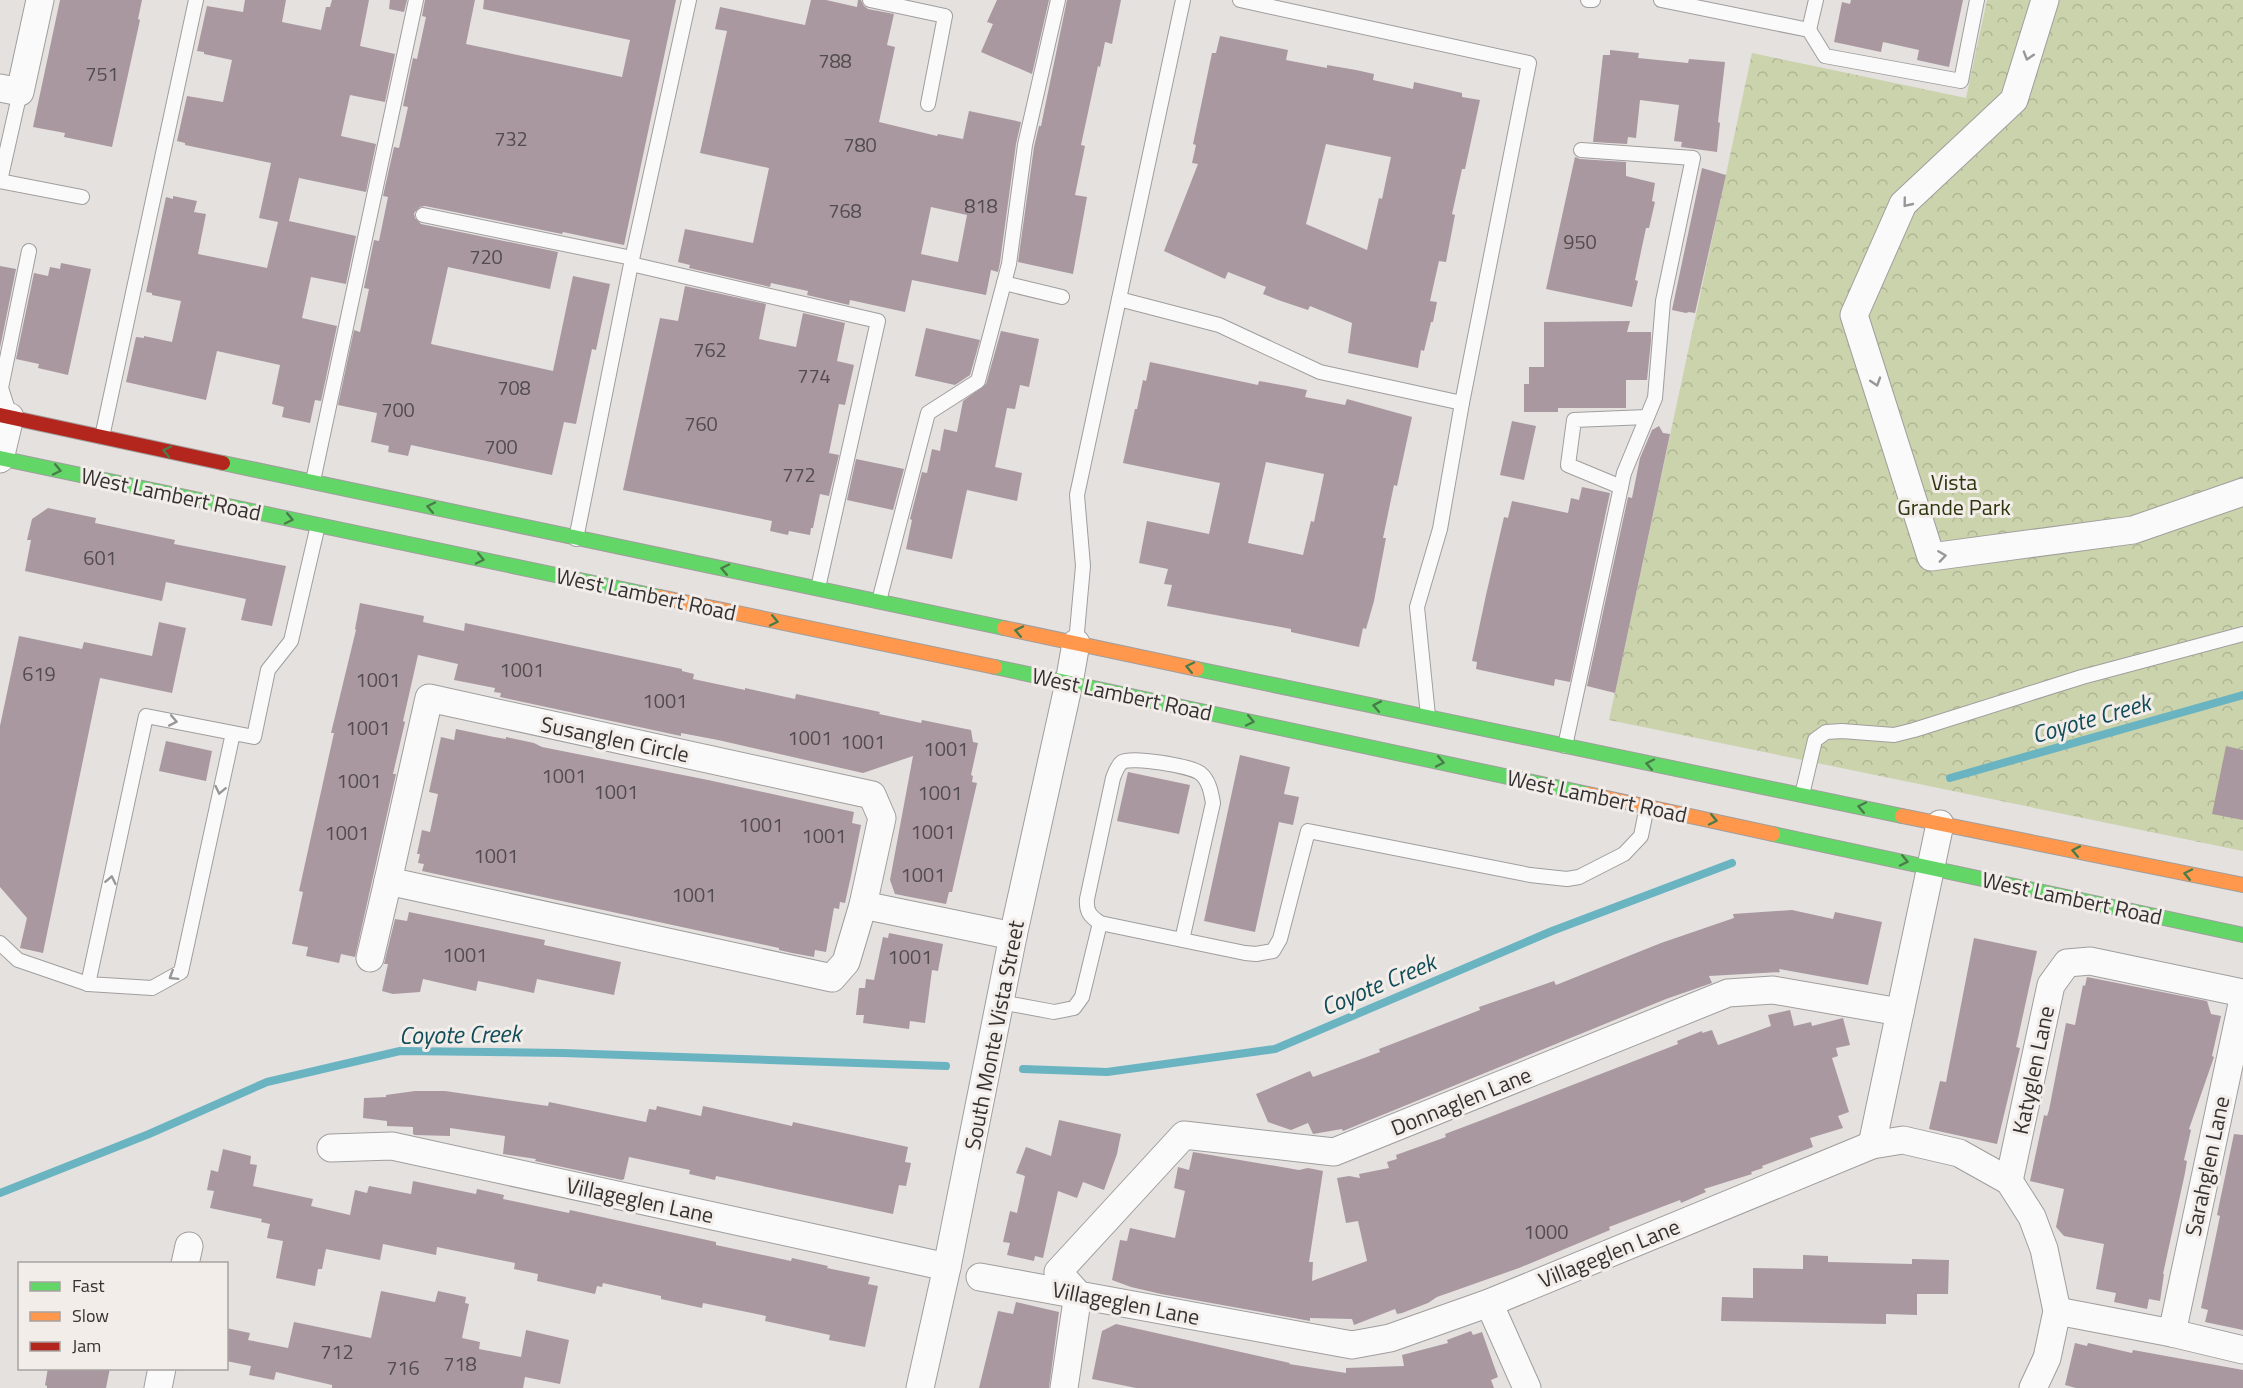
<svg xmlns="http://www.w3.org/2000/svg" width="2243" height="1388" viewBox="0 0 2243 1388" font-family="'Titillium Web',sans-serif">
<defs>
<pattern id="park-crowns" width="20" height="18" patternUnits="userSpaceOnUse" patternTransform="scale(1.5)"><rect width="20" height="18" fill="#cbd3ac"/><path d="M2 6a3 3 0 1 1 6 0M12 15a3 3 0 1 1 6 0" fill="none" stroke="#afb694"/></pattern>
</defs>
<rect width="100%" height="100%" fill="#e4e1df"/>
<!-- park -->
<polygon fill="url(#park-crowns)" points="1987,0 2243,0 2243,851 1609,720 1752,53 1966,98"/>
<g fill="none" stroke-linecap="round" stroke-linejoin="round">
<!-- stream -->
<g stroke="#6ab4c2" stroke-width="8">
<polyline points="1950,778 2243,695"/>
<polyline points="1023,1069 1107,1072 1275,1049 1552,931 1732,863"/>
<polyline points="0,1193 149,1134 267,1082 400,1051 563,1053 946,1066"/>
</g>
</g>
<!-- building -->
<g fill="#aa98a0" fill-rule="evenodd">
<polygon points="60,0 142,0 138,19 140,20 112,147 64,137 65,133 33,127"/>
<polygon points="245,0 286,0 282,22 321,30 326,7 330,7 332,0 369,0 360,46 395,54 385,102 350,95 341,136 376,144 366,192 299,178 289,221 356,236 346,284 311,277 302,318 337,326 321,401 315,400 310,423 282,417 284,407 272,404 280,365 217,351 206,400 126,382 136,337 144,338 144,336 172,342 181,301 152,295 152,293 146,292 166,197 173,199 173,196 197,201 194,212 206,214 198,254 267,268 278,222 259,218 271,163 185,145 185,143 177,141 187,96 223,102 232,60 204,54 204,52 197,51 207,6 243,12"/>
<polygon points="390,0 407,0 404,12 389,9"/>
<polygon points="425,0 475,0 466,44 622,77 630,40 483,9 484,0 676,0 624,245 563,232 562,234 425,206 420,207 414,213 415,218 421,224 558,252 550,289 448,267 431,344 553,371 573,276 610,284 596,350 592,349 576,424 564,422 552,475 411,445 408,456 388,452 389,446 371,442 377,413 338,405 354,330 360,332 369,289 364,288 374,240 379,241 388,197 383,196 394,147 399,148 408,107 403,106 413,58 417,59 426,17 422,16"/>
<path d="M811,0H826L857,7L858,0H861L864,6L868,9L894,14L887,45L895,47L879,122L937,136L938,134L963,139L969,111L1021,122L1016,144L1000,262L998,272L991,270L986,295L912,280L905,312L850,300L849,305L807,295L808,291L771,283L770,287L689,268L690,265L678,262L685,229L753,243L769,168L700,153L727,31L715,29L720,7L805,25ZM931,207L967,215L958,262L921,254Z"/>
<polygon points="997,0 1049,0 1032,74 981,52 993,24 987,22"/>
<polygon points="1067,0 1121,0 1112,44 1105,42 1100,67 1098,66 1081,145 1085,146 1075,195 1087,197 1073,274 1018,262 1034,147 1039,126 1041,126"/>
<polygon points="1851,0 1963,0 1949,67 1917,60 1919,50 1883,42 1881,52 1834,42 1842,2 1850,4"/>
<path d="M1220,36L1288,50L1286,60L1327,68V65L1356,70L1374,74L1373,80L1413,89L1414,82L1462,93V97L1480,100L1465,169H1462L1452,214L1455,215L1446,262L1439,261L1430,301L1437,302L1433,322H1431L1424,351L1421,350L1418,368L1348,353L1352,323L1310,306L1308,310L1281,301L1263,294L1266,287L1228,272L1225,279L1164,251L1198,164L1192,163L1196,145L1193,144L1212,53H1216ZM1326,144L1391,157L1382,199L1379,198L1367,250L1306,224Z"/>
<polygon points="1610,50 1639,53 1638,58 1688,63 1689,59 1725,62 1718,122 1720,123 1717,152 1681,147 1682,142 1674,141 1679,105 1640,100 1636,138 1628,137 1627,144 1593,142 1603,55 1610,55"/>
<polygon points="1575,157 1580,159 1626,162 1626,176 1655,183 1652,201 1655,202 1649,228 1646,228 1635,280 1638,281 1632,307 1546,289"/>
<polygon points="1702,168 1726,175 1695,313 1689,312 1686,313 1672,310"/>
<polygon points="61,263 91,269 68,375 38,368 39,364 16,359 34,273 48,276 50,267 60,269"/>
<polygon points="0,266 16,269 0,348"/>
<polygon points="685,286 766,304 759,339 796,347 803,313 845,323 837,361 854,365 845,405 839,404 829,453 839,455 829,496 820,494 813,528 811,528 810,535 789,531 788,535 770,531 772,521 623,490 660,318 678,321"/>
<polygon points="1630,321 1627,332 1651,332 1651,341 1647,380 1626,380 1626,408 1558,408 1558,412 1524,412 1524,384 1529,384 1529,367 1544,367 1544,322"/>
<polygon points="926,328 980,340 970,375 955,385 915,376"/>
<polygon points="1001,331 1039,339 1029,387 1020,385 1015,409 1007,408 995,467 1022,473 1017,501 967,490 952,559 906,549 912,520 910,519 922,472 927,473 932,449 940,451 944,429 957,432 963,401 986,384"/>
<path d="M1150,362L1258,385L1259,381L1287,386L1307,390L1305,397L1345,405L1347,399L1412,417L1397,486L1394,485L1383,538H1386L1374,601L1366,629L1363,628L1359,647L1291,632V629L1167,606L1172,585L1164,584L1168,569L1139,563L1147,521L1209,534L1220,483L1123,463L1135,409H1137L1143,380L1146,381ZM1266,462L1324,474L1314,522L1311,521L1303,555L1248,543Z"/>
<polygon points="1512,421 1536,426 1524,480 1500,475"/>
<polygon points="1659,426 1663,433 1670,434 1615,693 1587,686 1628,497 1632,498 1640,458 1652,430"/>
<polygon points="856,459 904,469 893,510 847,500"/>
<polygon points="1582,487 1610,493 1570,682 1555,679 1554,686 1476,669 1477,662 1472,661 1486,595 1504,517 1508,518 1512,501 1568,513 1571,498 1579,500"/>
<polygon points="48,508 96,518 95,523 175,540 174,544 286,566 272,626 241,620 246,599 166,582 162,601 25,571 31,540 27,540 32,519"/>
<polygon points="360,603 424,616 423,622 464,631 465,623 682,669 682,671 694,674 693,679 745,690 745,688 795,699 796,694 880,712 879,714 921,723 922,720 971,730 973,742 978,743 971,775 973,776 972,782 977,783 952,892 949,892 946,904 895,894 890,880 913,756 863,773 718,740 681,733 681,736 500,697 501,693 494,692 495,688 454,680 458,664 418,655 403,721 405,722 393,774 396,774 355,957 341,954 339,963 306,956 308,947 292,944 303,892 299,891 334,733 331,733 356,630 355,629"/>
<polygon points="159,622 186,628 172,693 100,678 43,953 20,948 27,918 0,887 0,726 19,636 82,649 84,642 152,656"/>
<polygon points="456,729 494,737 506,739 506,737 534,743 542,747 708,780 854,812 852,823 861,825 851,876 845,903 840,902 839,909 834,908 826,952 815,950 814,957 792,953 779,950 779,948 422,871 424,864 418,863 420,854 417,854 422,830 430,832 438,794 429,792 441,737 454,740"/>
<polygon points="166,741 212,751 206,781 159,771"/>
<polygon points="2226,746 2243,750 2243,820 2212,814"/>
<polygon points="1240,755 1290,767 1284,794 1299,797 1293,825 1279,822 1255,932 1204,921"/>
<polygon points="1128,772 1190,785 1179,834 1117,821"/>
<polygon points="1792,910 1833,919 1835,912 1882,922 1868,985 1779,969 1780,972 1709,976 1712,983 1666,999 1343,1131 1342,1129 1313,1134 1308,1123 1291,1130 1268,1122 1256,1094 1310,1071 1313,1077 1380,1052 1379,1049 1480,1010 1479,1007 1554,981 1556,985 1661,943 1734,918 1733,914"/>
<polygon points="409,912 545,940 544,945 621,962 614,995 537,979 534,993 478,981 476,991 423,979 420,992 393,994 382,991 388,964 384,964 395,919 407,921"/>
<polygon points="889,933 943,944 938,971 932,970 925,1023 910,1021 909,1029 863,1023 864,1015 856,1015 859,988 865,988 866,979 874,980 883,937 888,938"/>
<polygon points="1974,938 2037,951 2016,1047 2020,1048 1997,1144 1929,1129 1940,1081 1946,1082"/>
<polygon points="2087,977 2207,1001 2211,1014 2221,1016 2212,1056 2214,1057 2189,1129 2191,1130 2184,1160 2187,1161 2185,1173 2163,1274 2164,1274 2160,1301 2149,1299 2147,1309 2114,1302 2116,1293 2096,1289 2104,1244 2064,1236 2056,1227 2064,1189 2030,1181 2044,1115 2047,1116 2049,1110 2066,1023 2075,1025 2083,985 2085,986"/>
<polygon points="1790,1010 1794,1026 1811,1022 1812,1026 1843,1018 1850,1045 1836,1048 1838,1056 1832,1058 1849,1112 1838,1116 1843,1128 1810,1138 1813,1147 1762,1166 1763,1168 1751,1172 1752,1174 1704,1189 1706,1192 1681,1203 1680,1200 1609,1227 1610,1230 1519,1268 1437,1297 1428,1303 1402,1313 1397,1314 1395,1309 1354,1325 1352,1319 1310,1318 1310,1321 1161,1294 1131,1287 1112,1280 1120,1240 1127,1241 1130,1228 1175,1238 1185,1191 1174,1188 1178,1167 1189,1170 1193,1152 1299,1170 1308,1168 1323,1171 1309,1262 1313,1262 1312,1281 1367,1261 1358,1221 1346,1223 1337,1178 1349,1176 1360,1178 1359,1174 1389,1168 1387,1162 1397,1159 1396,1155 1446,1137 1445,1134 1482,1120 1678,1044 1677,1041 1702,1031 1702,1033 1712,1030 1718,1045 1771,1026 1768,1015"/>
<polygon points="415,1091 445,1091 548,1106 549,1102 646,1122 649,1109 656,1110 657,1106 701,1116 703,1106 792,1126 793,1122 908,1147 905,1162 911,1163 906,1186 899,1185 893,1214 716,1176 715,1180 689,1174 690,1170 629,1157 624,1179 622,1180 535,1161 536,1159 503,1154 505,1136 450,1128 450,1136 415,1135 413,1134 413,1127 387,1126 387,1121 363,1118 364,1098 386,1097 386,1095"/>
<polygon points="1059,1120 1121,1134 1117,1154 1104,1190 1083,1182 1077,1198 1058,1191 1043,1258 1035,1256 1034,1261 1007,1255 1010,1243 1003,1242 1010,1211 1017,1213 1025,1176 1016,1173 1026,1147 1051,1156"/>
<polygon points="2234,1134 2243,1135 2243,1330 2205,1322 2208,1310 2201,1308 2220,1216 2217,1215"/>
<polygon points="223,1149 251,1156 250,1164 257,1165 253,1186 313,1199 311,1206 350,1215 355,1190 367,1193 369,1186 411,1194 413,1181 476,1194 477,1189 504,1195 503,1199 569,1213 570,1210 716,1242 716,1245 791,1261 792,1258 828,1266 827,1268 870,1277 868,1284 878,1286 865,1347 829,1340 830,1335 765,1321 766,1316 703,1303 702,1308 661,1299 661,1296 603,1283 602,1287 597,1286 595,1294 537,1281 538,1274 514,1269 515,1263 437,1247 436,1255 383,1244 380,1260 326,1249 322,1269 318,1269 315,1286 276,1278 283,1241 267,1238 270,1224 261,1222 262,1219 210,1208 214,1191 207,1190 211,1170 218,1172"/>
<polygon points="1803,1255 1828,1256 1828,1262 1912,1264 1912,1259 1949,1260 1948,1294 1917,1294 1917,1315 1886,1314 1886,1324 1721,1321 1722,1297 1753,1298 1753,1268 1803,1269"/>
<polygon points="381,1291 435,1302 438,1291 466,1297 465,1303 469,1304 462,1338 480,1342 479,1349 521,1357 526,1330 569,1340 560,1384 525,1377 523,1388 332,1388 332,1385 276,1372 274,1380 249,1375 251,1366 226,1361 226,1328 250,1333 248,1340 288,1348 294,1322 371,1338"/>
<polygon points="1016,1302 1059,1312 1049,1388 979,1388 998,1311 1013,1314"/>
<polygon points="1116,1324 1290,1363 1289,1364 1346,1373 1346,1368 1404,1366 1402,1355 1448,1343 1447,1340 1471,1331 1473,1335 1482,1332 1498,1377 1491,1380 1494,1388 1136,1388 1092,1379 1102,1331"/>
<polygon points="2075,1343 2087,1346 2088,1343 2132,1353 2133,1350 2243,1370 2243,1388 2076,1388 2065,1385"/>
<polygon points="48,1368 110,1368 106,1388 47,1388 47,1386 45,1385"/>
</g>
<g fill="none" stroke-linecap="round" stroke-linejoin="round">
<!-- lane casing -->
<g stroke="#a09e9d" stroke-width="16">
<g id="lane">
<polyline points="870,0 945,16 928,104"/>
<polyline points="1240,0 1529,63 1462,403 1440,529 1417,607 1428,716"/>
<polyline points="1588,0 1593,0"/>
<polyline points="1661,0 1809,30 1825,56 1961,81 1977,0"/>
<polyline points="1809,30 1816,0"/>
<polyline points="20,92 0,181 82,197"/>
<polyline points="423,215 632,258"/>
<polyline points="631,264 878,321 818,588"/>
<polyline points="1004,283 1062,297"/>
<polyline points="1119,299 1219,325 1320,372 1462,403"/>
<polyline points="10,416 1,388 29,251"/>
<polyline points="102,437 196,0"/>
<polyline points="313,481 416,0"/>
<polyline points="1621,487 1568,465 1574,420 1647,417"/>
<polyline points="576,539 631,264 689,0"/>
<polyline points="879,601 928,413 978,381 1009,264 1025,145 1058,0"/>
<polyline points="1076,643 1083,566 1077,495 1183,0"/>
<polyline points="233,733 181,972 152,988 88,984 146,716 254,737 268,670 291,641 318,525"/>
<polyline points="1565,746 1624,473 1655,398 1663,301 1693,158 1581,150"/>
<polyline points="1802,795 1815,740 1826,732 1842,731 1894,735 1914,730 2082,677 2243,634"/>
<path d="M1182,940L1213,803C1211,792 1209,780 1200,773C1190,766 1132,756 1122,762C1117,766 1115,773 1113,778L1087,899C1086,912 1090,916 1100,923L1245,953L1256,954L1273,951L1280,939L1308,831L1530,875L1567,879L1579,877L1624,854L1641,836L1647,806"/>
<polyline points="0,943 18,960 88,984"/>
<polyline points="1000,1002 1054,1012 1074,1008 1082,997 1100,923"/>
</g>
</g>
<!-- street casing -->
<g stroke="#a09e9d" stroke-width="29">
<g id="street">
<polyline points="2045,0 2014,100 1903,204 1854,315 1931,557 2133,530 2243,492"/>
<polyline points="0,88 20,92 40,0"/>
<polyline points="0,459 10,417"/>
<polygon points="429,698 872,795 882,818 863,905 846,962 832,978 388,881"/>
<polyline points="863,905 1013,936"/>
<polyline points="370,958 388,881"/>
<polyline points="1900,1012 1940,824"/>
<polyline points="331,1148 392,1146 947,1267"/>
<polyline points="2009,1181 2051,985 2067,963 2090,961 2243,993"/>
<polyline points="185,1264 189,1246"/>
<polyline points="980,1277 1352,1345 1390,1338 1489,1303 1872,1145 1903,1140 1959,1153 2009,1181 2032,1217 2044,1249 2057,1311 2047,1358 2033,1388"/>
<polyline points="1489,1303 1527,1388"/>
<polyline points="2057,1311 2172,1333 2243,1350"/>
<polyline points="2172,1333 2243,999"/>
<polyline points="158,1388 162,1368"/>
<polyline points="920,1388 947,1267 1013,936 1069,683 1076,643"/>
<polyline points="1064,1388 1078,1294 1058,1272 1184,1135 1334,1152 1728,993 1773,990 1900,1012 1872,1145"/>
</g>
</g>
<!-- fast casing -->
<g stroke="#a09e9d" stroke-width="16">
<g id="fast">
<polyline points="0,458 660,597"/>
<polyline points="223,463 1004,628"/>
<polyline points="995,667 1588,794"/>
<polyline points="1197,669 1902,816"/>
<polyline points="1773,834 2243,935"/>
</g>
</g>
<!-- slow casing -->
<g stroke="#a09e9d" stroke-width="16">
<g id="slow">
<polyline points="660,597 995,667"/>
<polyline points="1004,628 1197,669"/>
<polyline points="1588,794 1773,834"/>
<polyline points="1902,816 2243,885"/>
</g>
</g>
<!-- jam casing -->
<g stroke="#a09e9d" stroke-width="16">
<polyline id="jam" points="0,415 223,463"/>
</g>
<!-- lane -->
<use href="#lane" stroke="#fbfafa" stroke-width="14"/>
<!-- street -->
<use href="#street" stroke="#fbfafa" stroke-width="27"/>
<!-- fast -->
<use href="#fast" stroke="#63d668" stroke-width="14"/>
<!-- slow -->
<use href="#slow" stroke="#ff974d" stroke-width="14"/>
<!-- jam -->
<use href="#jam" stroke="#b3261e" stroke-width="14"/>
</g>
<!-- one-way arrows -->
<defs><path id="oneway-chevron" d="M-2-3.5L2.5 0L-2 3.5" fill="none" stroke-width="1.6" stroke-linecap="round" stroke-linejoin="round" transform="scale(1.5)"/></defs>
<g stroke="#989696">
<use href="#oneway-chevron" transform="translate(2028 56) rotate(107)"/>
<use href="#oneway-chevron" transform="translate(1907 203) rotate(129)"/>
<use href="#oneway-chevron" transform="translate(1876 382) rotate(72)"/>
<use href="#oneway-chevron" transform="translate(1942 556) rotate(-8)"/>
<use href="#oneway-chevron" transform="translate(173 721) rotate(11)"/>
<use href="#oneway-chevron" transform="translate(220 790) rotate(102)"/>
<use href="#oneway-chevron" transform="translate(111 880) rotate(-78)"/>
<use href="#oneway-chevron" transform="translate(173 976) rotate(148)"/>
</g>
<g stroke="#4a7c4a">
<use href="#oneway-chevron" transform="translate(167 451) rotate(-168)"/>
<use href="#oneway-chevron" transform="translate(57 470) rotate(12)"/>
<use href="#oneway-chevron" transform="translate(431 507) rotate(-168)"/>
<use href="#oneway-chevron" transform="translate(289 519) rotate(12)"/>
<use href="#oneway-chevron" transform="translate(480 559) rotate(12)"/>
<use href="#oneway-chevron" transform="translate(725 569) rotate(-168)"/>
<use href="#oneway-chevron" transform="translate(774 621) rotate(12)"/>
<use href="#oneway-chevron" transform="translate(1019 631) rotate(-168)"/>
<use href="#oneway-chevron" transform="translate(1190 667) rotate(-168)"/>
<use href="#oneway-chevron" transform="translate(1377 706) rotate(-169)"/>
<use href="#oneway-chevron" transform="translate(1250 721) rotate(12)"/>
<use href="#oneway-chevron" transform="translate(1440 762) rotate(12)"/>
<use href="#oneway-chevron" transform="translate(1650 764) rotate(-168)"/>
<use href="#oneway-chevron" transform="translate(1862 807) rotate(-168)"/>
<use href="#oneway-chevron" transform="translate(1713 820) rotate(12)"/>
<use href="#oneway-chevron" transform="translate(2076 851) rotate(-169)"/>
<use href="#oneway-chevron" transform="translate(1904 861) rotate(12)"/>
<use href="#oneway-chevron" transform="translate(2188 874) rotate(-168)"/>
</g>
<g text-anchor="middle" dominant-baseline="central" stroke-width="6" stroke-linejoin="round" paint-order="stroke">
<!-- number labels -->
<g font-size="20" fill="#524c4d">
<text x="835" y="60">788</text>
<text x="102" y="73">751</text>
<text x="511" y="138">732</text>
<text x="860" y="144">780</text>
<text x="981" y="205">818</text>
<text x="845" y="210">768</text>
<text x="1580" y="241">950</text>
<text x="486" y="256">720</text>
<text x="710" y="349">762</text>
<text x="814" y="375">774</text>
<text x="514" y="387">708</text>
<text x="398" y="409">700</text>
<text x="701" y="423">760</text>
<text x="501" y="446">700</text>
<text x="799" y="474">772</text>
<text x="100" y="557">601</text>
<text x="522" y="669">1001</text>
<text x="39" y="673">619</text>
<text x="378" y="679">1001</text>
<text x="665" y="700">1001</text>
<text x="368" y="727">1001</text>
<text x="810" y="737">1001</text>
<text x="863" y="741">1001</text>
<text x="946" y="748">1001</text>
<text x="564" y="775">1001</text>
<text x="359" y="780">1001</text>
<text x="616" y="791">1001</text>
<text x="940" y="792">1001</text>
<text x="761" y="824">1001</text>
<text x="933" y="831">1001</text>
<text x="347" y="832">1001</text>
<text x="824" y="835">1001</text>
<text x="496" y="855">1001</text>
<text x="923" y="874">1001</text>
<text x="694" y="894">1001</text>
<text x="465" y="954">1001</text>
<text x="910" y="956">1001</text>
<text x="1546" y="1231">1000</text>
<text x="337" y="1351">712</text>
<text x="460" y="1363">718</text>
<text x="403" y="1367">716</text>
</g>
<!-- park labels -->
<g font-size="22" fill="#2e360e" stroke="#f3edea">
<text x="1954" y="482">Vista<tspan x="1954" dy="25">Grande Park</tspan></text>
</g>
<!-- street labels -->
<g font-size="22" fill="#353231" stroke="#f3edea">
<text transform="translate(171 494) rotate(12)">West Lambert Road</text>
<text transform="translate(646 594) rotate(12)">West Lambert Road</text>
<text transform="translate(1122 694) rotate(12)">West Lambert Road</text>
<text transform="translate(615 739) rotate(12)">Susanglen Circle</text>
<text transform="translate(1597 796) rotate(12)">West Lambert Road</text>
<text transform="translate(2072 898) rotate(12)">West Lambert Road</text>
<text transform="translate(994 1035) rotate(-79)">South Monte Vista Street</text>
<text transform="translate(2033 1070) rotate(-78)">Katyglen Lane</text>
<text transform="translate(1461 1101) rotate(-22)">Donnaglen Lane</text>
<text transform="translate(2207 1166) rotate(-78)">Sarahglen Lane</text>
<text transform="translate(640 1200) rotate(12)">Villageglen Lane</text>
<text transform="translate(1609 1253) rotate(-22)">Villageglen Lane</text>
<text transform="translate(1126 1303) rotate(11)">Villageglen Lane</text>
</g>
<!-- water labels -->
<g font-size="24" font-style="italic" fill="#114d59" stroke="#f3edea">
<text transform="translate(2091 718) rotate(-16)">Coyote Creek</text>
<text transform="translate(1378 984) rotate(-23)">Coyote Creek</text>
<text transform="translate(460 1034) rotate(-1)">Coyote Creek</text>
</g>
</g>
<!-- legend -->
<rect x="18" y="1262" width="210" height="108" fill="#f3edea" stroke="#a7a2a0" stroke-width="1.5"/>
<rect x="30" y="1282" width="30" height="9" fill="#63d668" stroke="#a7a2a0" stroke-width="1.5"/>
<text x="72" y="1292" font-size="18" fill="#353231">Fast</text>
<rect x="30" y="1312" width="30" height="9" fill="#ff974d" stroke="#a7a2a0" stroke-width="1.5"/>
<text x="72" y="1322" font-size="18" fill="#353231">Slow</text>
<rect x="30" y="1342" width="30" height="9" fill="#b3261e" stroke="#a7a2a0" stroke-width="1.5"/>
<text x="72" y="1352" font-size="18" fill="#353231">Jam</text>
</svg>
